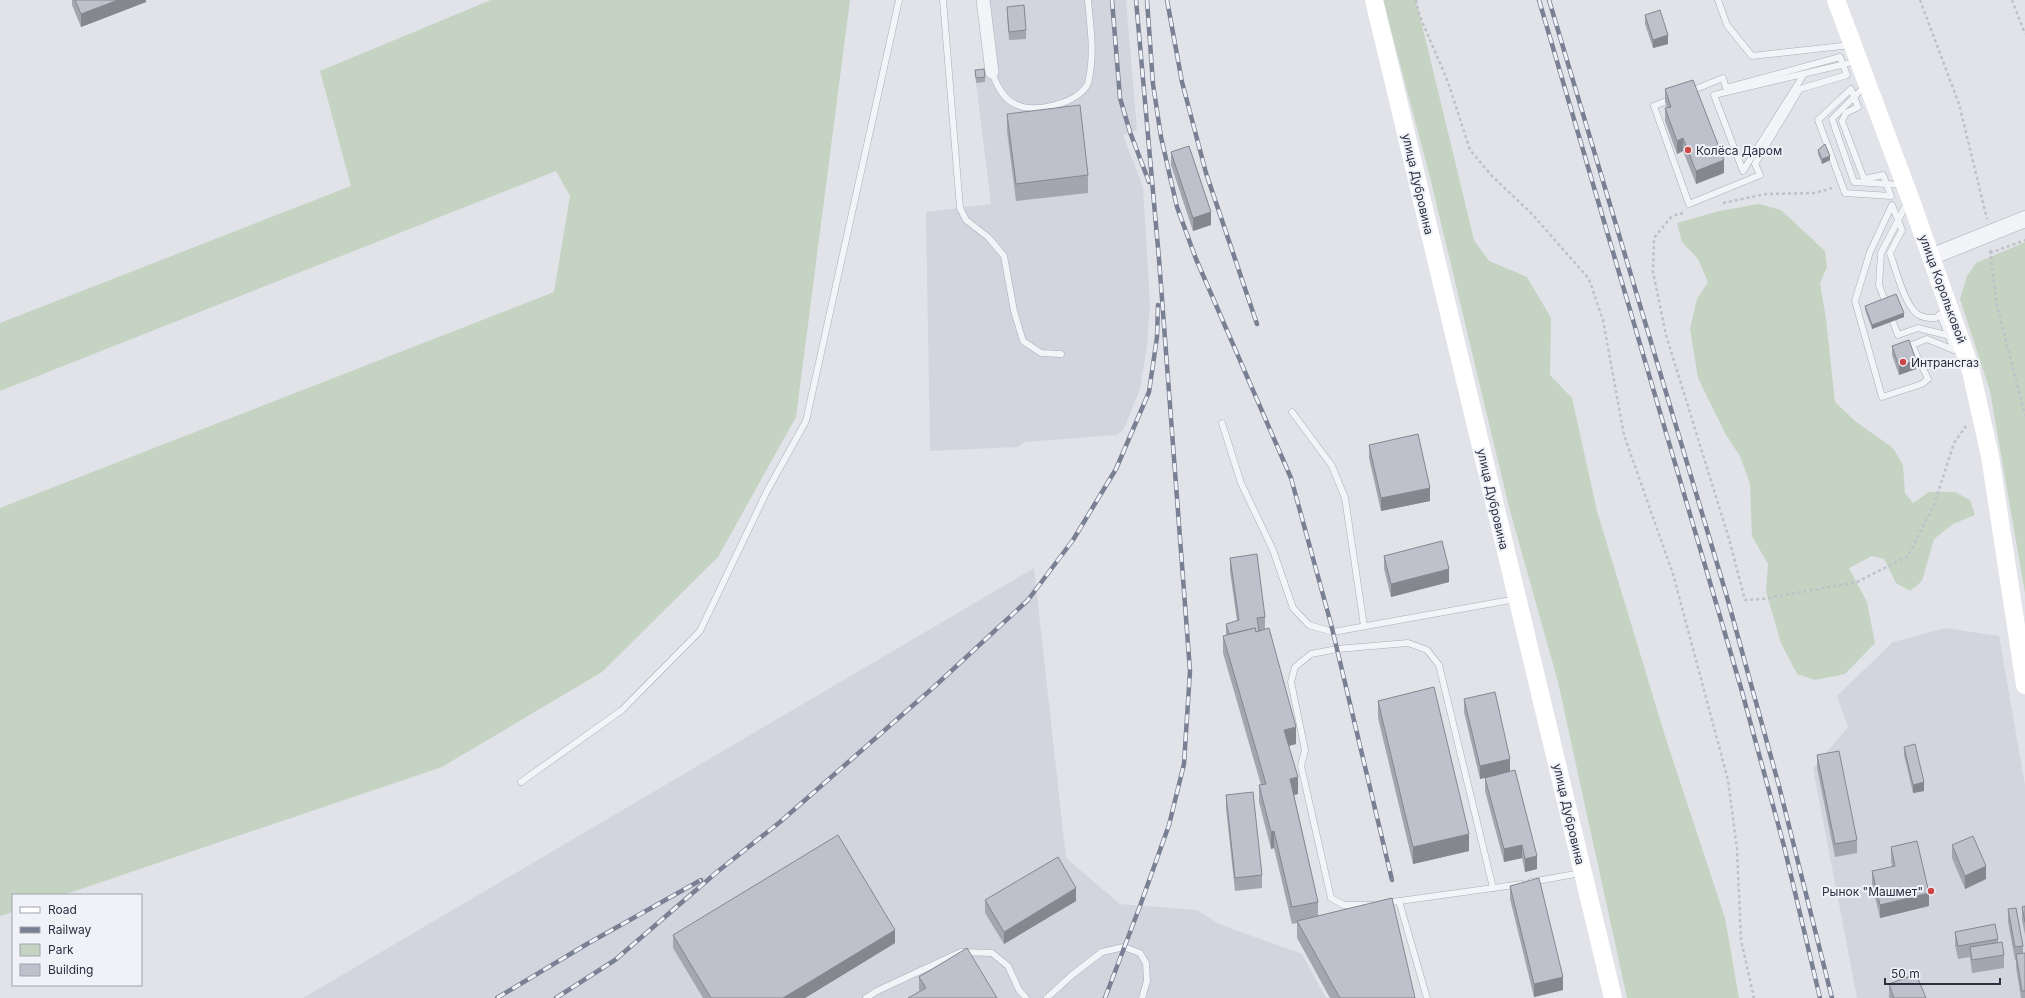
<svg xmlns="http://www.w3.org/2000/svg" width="2025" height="998" viewBox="0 0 2025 998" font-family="Inter,sans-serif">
<rect width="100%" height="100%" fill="#e1e3e9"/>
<!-- built -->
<g fill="#d3d5de">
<polygon points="990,0 1126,0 1137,130 1123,135 1143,187 1150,305 1147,345 1140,389 1124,429 1117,435 1024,442 1018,447 930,451 926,212 991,204 975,74 999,71"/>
<polygon points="1034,568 1066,858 1120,904 1197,910 1219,924 1302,954 1326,998 303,998"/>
<polygon points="1946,628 1999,636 2025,785 2025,998 1857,998 1813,768 1848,727 1837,696 1893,642"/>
</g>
<!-- green -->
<g fill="#c4d3c2">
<polygon points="491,0 850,0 796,417 718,557 602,672 442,767 63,895 13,895 13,912 0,916 0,508 554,292 570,196 556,171 0,391 0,323 351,186 320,71"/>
<polygon points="1383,0 1416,0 1474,240 1489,261 1527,277 1551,318 1550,375 1572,398 1597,511 1665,736 1725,918 1739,998 1627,998 1558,682 1509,507 1430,177"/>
<polygon points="1759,204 1781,210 1825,251 1827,267 1820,283 1826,319 1835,402 1855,421 1893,448 1903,465 1905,493 1913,503 1929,492 1955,492 1970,500 1975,515 1953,524 1934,539 1922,581 1910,591 1896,583 1884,559 1872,556 1849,568 1867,602 1875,643 1845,674 1815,680 1797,674 1781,643 1766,592 1768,564 1752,536 1750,484 1740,456 1726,435 1698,378 1690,329 1697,299 1708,282 1698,259 1682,242 1677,223 1719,211"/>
<polygon points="2025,242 2025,593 1990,391 1960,299 1967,276 1976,263"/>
</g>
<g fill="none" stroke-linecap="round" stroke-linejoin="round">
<!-- service casing -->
<g stroke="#aaadb7" stroke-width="7">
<g id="service">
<polyline points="943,0 960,208 966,220 988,237 1004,256 1014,311 1023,341 1041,353 1061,354"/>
<polyline points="1718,0 1727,25 1752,56 1851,45"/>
<polygon points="1840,57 1847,75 1800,89 1755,164 1760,175 1689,204 1654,106 1723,78 1726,88"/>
<path d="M992,72C996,84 1004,100 1017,105C1036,113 1076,104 1087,85C1089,83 1089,77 1090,73C1094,49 1090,25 1088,0"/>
<polyline points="1804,74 1743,171 1714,95 1858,61"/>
<polyline points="1866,85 1832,119 1854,182 1902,185"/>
<polygon points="1851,89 1858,107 1846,113 1842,121 1864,179 1883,175 1891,196 1845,193 1818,120"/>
<path d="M1892,205L1902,230L1890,253C1895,268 1905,305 1917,314C1923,318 1929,318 1936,318L1940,314L1954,350L1927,339L1912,345L1928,379L1922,384L1882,397L1855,301L1870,252Z"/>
<polyline points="1887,306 1879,285 1881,253 1907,203"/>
<polyline points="1890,314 1898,335 1918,328 1950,336"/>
<polyline points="1292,412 1332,466 1345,498 1364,626"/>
<polyline points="1222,423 1241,483 1273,550 1293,608 1309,625 1333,632 1516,599"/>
<polyline points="521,782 622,710 700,631 767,491 806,421 899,0"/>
<polyline points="1531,882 1581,873"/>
<polyline points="1399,901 1427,998"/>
<polyline points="1385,903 1522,884"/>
<polyline points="1372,905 1344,905 1331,898 1301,766 1305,750 1291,682 1295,667 1311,654 1337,649 1408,643 1427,650 1439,665 1493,888"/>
<polyline points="866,998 877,991 961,952 992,953 1008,966 1019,990 1026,998"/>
<polyline points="1047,998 1072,975 1102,952 1124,947 1140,953 1146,963 1147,981 1142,998"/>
</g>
</g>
<!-- minor casing -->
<g stroke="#aaadb7" stroke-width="14">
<polyline id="minor" points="983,0 992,72"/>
</g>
<!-- tertiary casing -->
<g stroke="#aaadb7" stroke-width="17">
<polyline id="tertiary" points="1931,257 2025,219"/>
</g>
<!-- path -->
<g stroke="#bec1c8" stroke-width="2.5" stroke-dasharray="3 3" stroke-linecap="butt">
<polyline points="1416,0 1419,14 1448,82 1470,150 1492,176 1533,215 1589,279 1603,320 1624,435 1673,574 1728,780 1737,849 1741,940 1754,998"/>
<polyline points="1920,0 1959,104 1987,219"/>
<polyline points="2012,0 2025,34"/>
<polyline points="1723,203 1766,194 1815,193 1832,188"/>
<polyline points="1683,213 1672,216 1654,238 1653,272 1666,335 1729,539 1745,600 1762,599 1857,582 1908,556 1934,505 1954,443 1966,426"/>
<polyline points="1990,250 1997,306 2025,416"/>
<polyline points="1990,253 2025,240"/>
</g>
<!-- service -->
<use href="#service" stroke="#f3f4f8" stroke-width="6"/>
<!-- minor -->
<use href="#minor" stroke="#f3f4f8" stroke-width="13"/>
<!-- tertiary -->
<use href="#tertiary" stroke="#f3f4f8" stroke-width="16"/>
<!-- secondary -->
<g stroke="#fff" stroke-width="18">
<polyline points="1374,0 1613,998"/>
<polyline points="1836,0 1910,198 1970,367 1990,456 2025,685"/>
</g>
<!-- rail casing -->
<g stroke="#7a8093" stroke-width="4.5">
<g id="rail">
<polyline points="1112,0 1120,98 1130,132 1149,182"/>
<polyline points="1147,0 1153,84 1161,137 1177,207 1196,259 1291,478 1331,624 1392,880"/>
<polyline points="1167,0 1182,82 1206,173 1257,324"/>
<polyline points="1539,0 1741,688 1784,846 1820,998"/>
<polyline points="1549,0 1727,597 1779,786 1832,998"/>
<polyline points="497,998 587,944 701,880"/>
<polyline points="556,998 615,960 717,872 780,822 935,686 1028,600 1073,540 1116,469 1149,392 1157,337 1158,305"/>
<polyline points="1105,998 1140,906 1169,825 1184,764 1190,671 1159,259 1136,0"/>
</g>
</g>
<!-- rail -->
<use href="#rail" stroke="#f0f2f7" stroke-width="3" stroke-dasharray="9" stroke-linecap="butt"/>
</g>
<!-- wall -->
<g fill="#a3a6af">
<polygon points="72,0 146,0 146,2 81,27 72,5"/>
<polygon points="1007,7 1026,30 1026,39 1009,40 1007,15"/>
<polygon points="1645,15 1668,44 1653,48 1645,24"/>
<polygon points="975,70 985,77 985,82 976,83"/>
<polygon points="1665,89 1724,173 1696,184 1683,151 1677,154 1665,121 1665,108 1667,108 1665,102"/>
<polygon points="1007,114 1088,175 1088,193 1016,201 1007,131"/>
<polygon points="1818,150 1830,160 1822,164 1818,154"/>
<polygon points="1171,152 1211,225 1193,231 1171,165"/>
<polygon points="1865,306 1904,317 1872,329 1865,310"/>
<polygon points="1892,346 1916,369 1899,375 1892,355"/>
<polygon points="1369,445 1430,501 1381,511 1369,458"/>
<polygon points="1384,556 1449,582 1391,597 1384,569"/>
<polygon points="1230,558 1265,617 1265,629 1296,744 1289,746 1298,794 1294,795 1318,902 1318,916 1415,998 1330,998 1297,938 1297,923 1292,924 1274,848 1271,849 1259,802 1259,785 1261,785 1223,653 1223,636 1226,635 1226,624 1237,621 1230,571"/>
<polygon points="1464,699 1510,771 1537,869 1525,872 1522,858 1504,862 1485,791 1485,778 1490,776 1480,779 1464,712"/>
<polygon points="1378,701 1469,851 1413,864 1378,718"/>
<polygon points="1904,747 1924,791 1913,793 1904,755"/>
<polygon points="1817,755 1857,840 1857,853 1835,857 1817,768"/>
<polygon points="1226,795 1262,875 1262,888 1235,891 1226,808"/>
<polygon points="1952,845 1986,879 1965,889 1952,858"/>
<polygon points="1891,847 1929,906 1880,918 1872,884 1872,871 1892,867 1891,860"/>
<polygon points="1510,886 1563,990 1534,997 1510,899"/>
<polygon points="985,900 1076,901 1004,944 985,913"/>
<polygon points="2025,906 2025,935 2022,920 2022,907"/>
<polygon points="2008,909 2023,946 2023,953 2025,956 2025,998 2021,998 2016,967 2016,960 2015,960 2008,922"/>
<polygon points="1955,932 1998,939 1998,942 2004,955 2004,968 1972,973 1970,957 1958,959 1955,945"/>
<polygon points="673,935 895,943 805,998 703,998 673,948"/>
<polygon points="919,977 997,998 920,991 919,990"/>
<polygon points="1889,984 1926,998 1889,998"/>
</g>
<!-- shaded-wall -->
<g fill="#85878f">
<polygon points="118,0 146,0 146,2 81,27 81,14"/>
<polygon points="1668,35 1668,44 1653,48 1653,40"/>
<polygon points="1683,138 1683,151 1677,154 1677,141"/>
<polygon points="1830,156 1830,160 1822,164 1822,159"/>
<polygon points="1724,160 1724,173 1696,184 1696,171"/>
<polygon points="1211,212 1211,225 1193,231 1193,218"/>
<polygon points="1904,313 1904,317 1872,329 1872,325"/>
<polygon points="1916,360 1916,369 1899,375 1899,366"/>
<polygon points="1430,488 1430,501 1381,511 1381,498"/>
<polygon points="1449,569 1449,582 1391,597 1391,584"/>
<polygon points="1296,727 1296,744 1284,747 1284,730"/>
<polygon points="1510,759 1510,772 1480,779 1480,766"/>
<polygon points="1298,777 1298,794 1290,796 1290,779"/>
<polygon points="1924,782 1924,791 1913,793 1913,785"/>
<polygon points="1274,831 1274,848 1271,849 1271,832"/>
<polygon points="1469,834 1469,851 1413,864 1413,847"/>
<polygon points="1522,845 1522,858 1504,862 1504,849"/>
<polygon points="1537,856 1537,869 1525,872 1525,859"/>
<polygon points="1986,866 1986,879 1965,889 1965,876"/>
<polygon points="1076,888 1076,901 1004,944 1004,932"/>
<polygon points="1929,893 1929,906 1880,918 1880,905"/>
<polygon points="895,930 895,943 805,998 783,998"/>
<polygon points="1563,977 1563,990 1534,997 1534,984"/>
</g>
<!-- building -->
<g fill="#bec1cc" stroke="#85878f">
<polygon points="75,0 118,0 81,14"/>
<polygon points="1024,5 1026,30 1009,32 1007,7"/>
<polygon points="1660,10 1668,35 1653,40 1645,15"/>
<polygon points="984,69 985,77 976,78 975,70"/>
<polygon points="1693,80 1724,160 1696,171 1683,138 1677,141 1665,108 1671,107 1665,89"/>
<polygon points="1080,105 1088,175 1016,184 1007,114"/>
<polygon points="1825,144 1830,156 1822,159 1818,150"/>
<polygon points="1189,146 1211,212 1193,218 1171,152"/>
<polygon points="1896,294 1904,313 1872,325 1865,306"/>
<polygon points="1909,340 1916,360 1899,366 1892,346"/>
<polygon points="1418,434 1430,488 1381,498 1369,445"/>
<polygon points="1442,541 1449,569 1391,584 1384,556"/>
<polygon points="1257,554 1265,617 1257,618 1259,631 1256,632 1255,628 1229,634 1226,624 1239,620 1230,558"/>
<polygon points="1255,628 1256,632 1269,628 1296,727 1284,730 1298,777 1290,779 1318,902 1292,907 1274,831 1271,832 1259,785 1266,784 1223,636"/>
<polygon points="1434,687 1469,834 1413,847 1378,701"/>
<polygon points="1495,692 1510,759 1480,766 1464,699"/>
<polygon points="1915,744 1924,782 1913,785 1904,747"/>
<polygon points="1839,751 1857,840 1835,844 1817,755"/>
<polygon points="1515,770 1537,856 1525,859 1522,845 1504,849 1485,778"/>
<polygon points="1253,792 1262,875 1235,878 1226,795"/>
<polygon points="838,835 895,930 783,998 711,998 673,935"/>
<polygon points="1973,836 1986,866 1965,876 1952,845"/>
<polygon points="1917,841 1929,893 1880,905 1872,871 1895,866 1891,847"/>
<polygon points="1058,857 1076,888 1004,932 985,900"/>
<polygon points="1539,878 1563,977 1534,984 1510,886"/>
<polygon points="1392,898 1415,998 1340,998 1297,921"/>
<polygon points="2025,906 2025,922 2022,907"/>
<polygon points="2016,908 2023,946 2015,947 2008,909"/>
<polygon points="1995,924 1998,939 1958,946 1955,932"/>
<polygon points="2002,942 2004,955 1972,960 1970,947"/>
<polygon points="967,948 997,998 908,998 926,988 919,977"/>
<polygon points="2025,953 2025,991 2022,991 2016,954"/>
<polygon points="1916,974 1926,998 1894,998 1889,984"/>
</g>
<!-- markers -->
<g fill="#cd4747" stroke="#f0f2f7" stroke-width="1.5">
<circle cx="1688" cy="150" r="4"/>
<circle cx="1903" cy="362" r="4"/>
<circle cx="1931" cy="891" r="4"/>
</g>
<g text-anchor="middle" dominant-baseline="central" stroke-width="4" stroke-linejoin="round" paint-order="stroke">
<!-- poi labels -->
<g font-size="12" fill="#292e41" stroke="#f0f2f7" text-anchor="start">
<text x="1696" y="150">Колёса Даром</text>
<text x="1911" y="362">Интрансгаз</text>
<text x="1923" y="891" text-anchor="end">Рынок "Машмет"</text>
</g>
<!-- street labels -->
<g font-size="12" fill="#292e41" stroke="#f0f2f7">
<text transform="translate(1418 184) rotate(77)">улица Дубровина</text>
<text transform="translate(1943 289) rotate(70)">улица Корольковой</text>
<text transform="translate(1493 499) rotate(77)">улица Дубровина</text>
<text transform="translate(1569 814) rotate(77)">улица Дубровина</text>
</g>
</g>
<!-- legend -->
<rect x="12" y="894" width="130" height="92" fill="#f0f2f7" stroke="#a0a4ae"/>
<rect x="20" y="907" width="20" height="6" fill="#ffffff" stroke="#a0a4ae"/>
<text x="48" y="914" font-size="12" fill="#292e41">Road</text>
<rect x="20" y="927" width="20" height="6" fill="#7a8093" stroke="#a0a4ae"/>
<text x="48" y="934" font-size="12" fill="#292e41">Railway</text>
<rect x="20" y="944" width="20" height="12" fill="#c4d3c2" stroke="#a0a4ae"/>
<text x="48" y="954" font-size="12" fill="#292e41">Park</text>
<rect x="20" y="964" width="20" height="12" fill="#bec1cc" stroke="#a0a4ae"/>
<text x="48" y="974" font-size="12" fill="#292e41">Building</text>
<!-- scale -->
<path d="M1885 978v6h115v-6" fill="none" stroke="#292e41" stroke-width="2"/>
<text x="1891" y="978" font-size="12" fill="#292e41" stroke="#f0f2f7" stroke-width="3" paint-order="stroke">50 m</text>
</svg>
